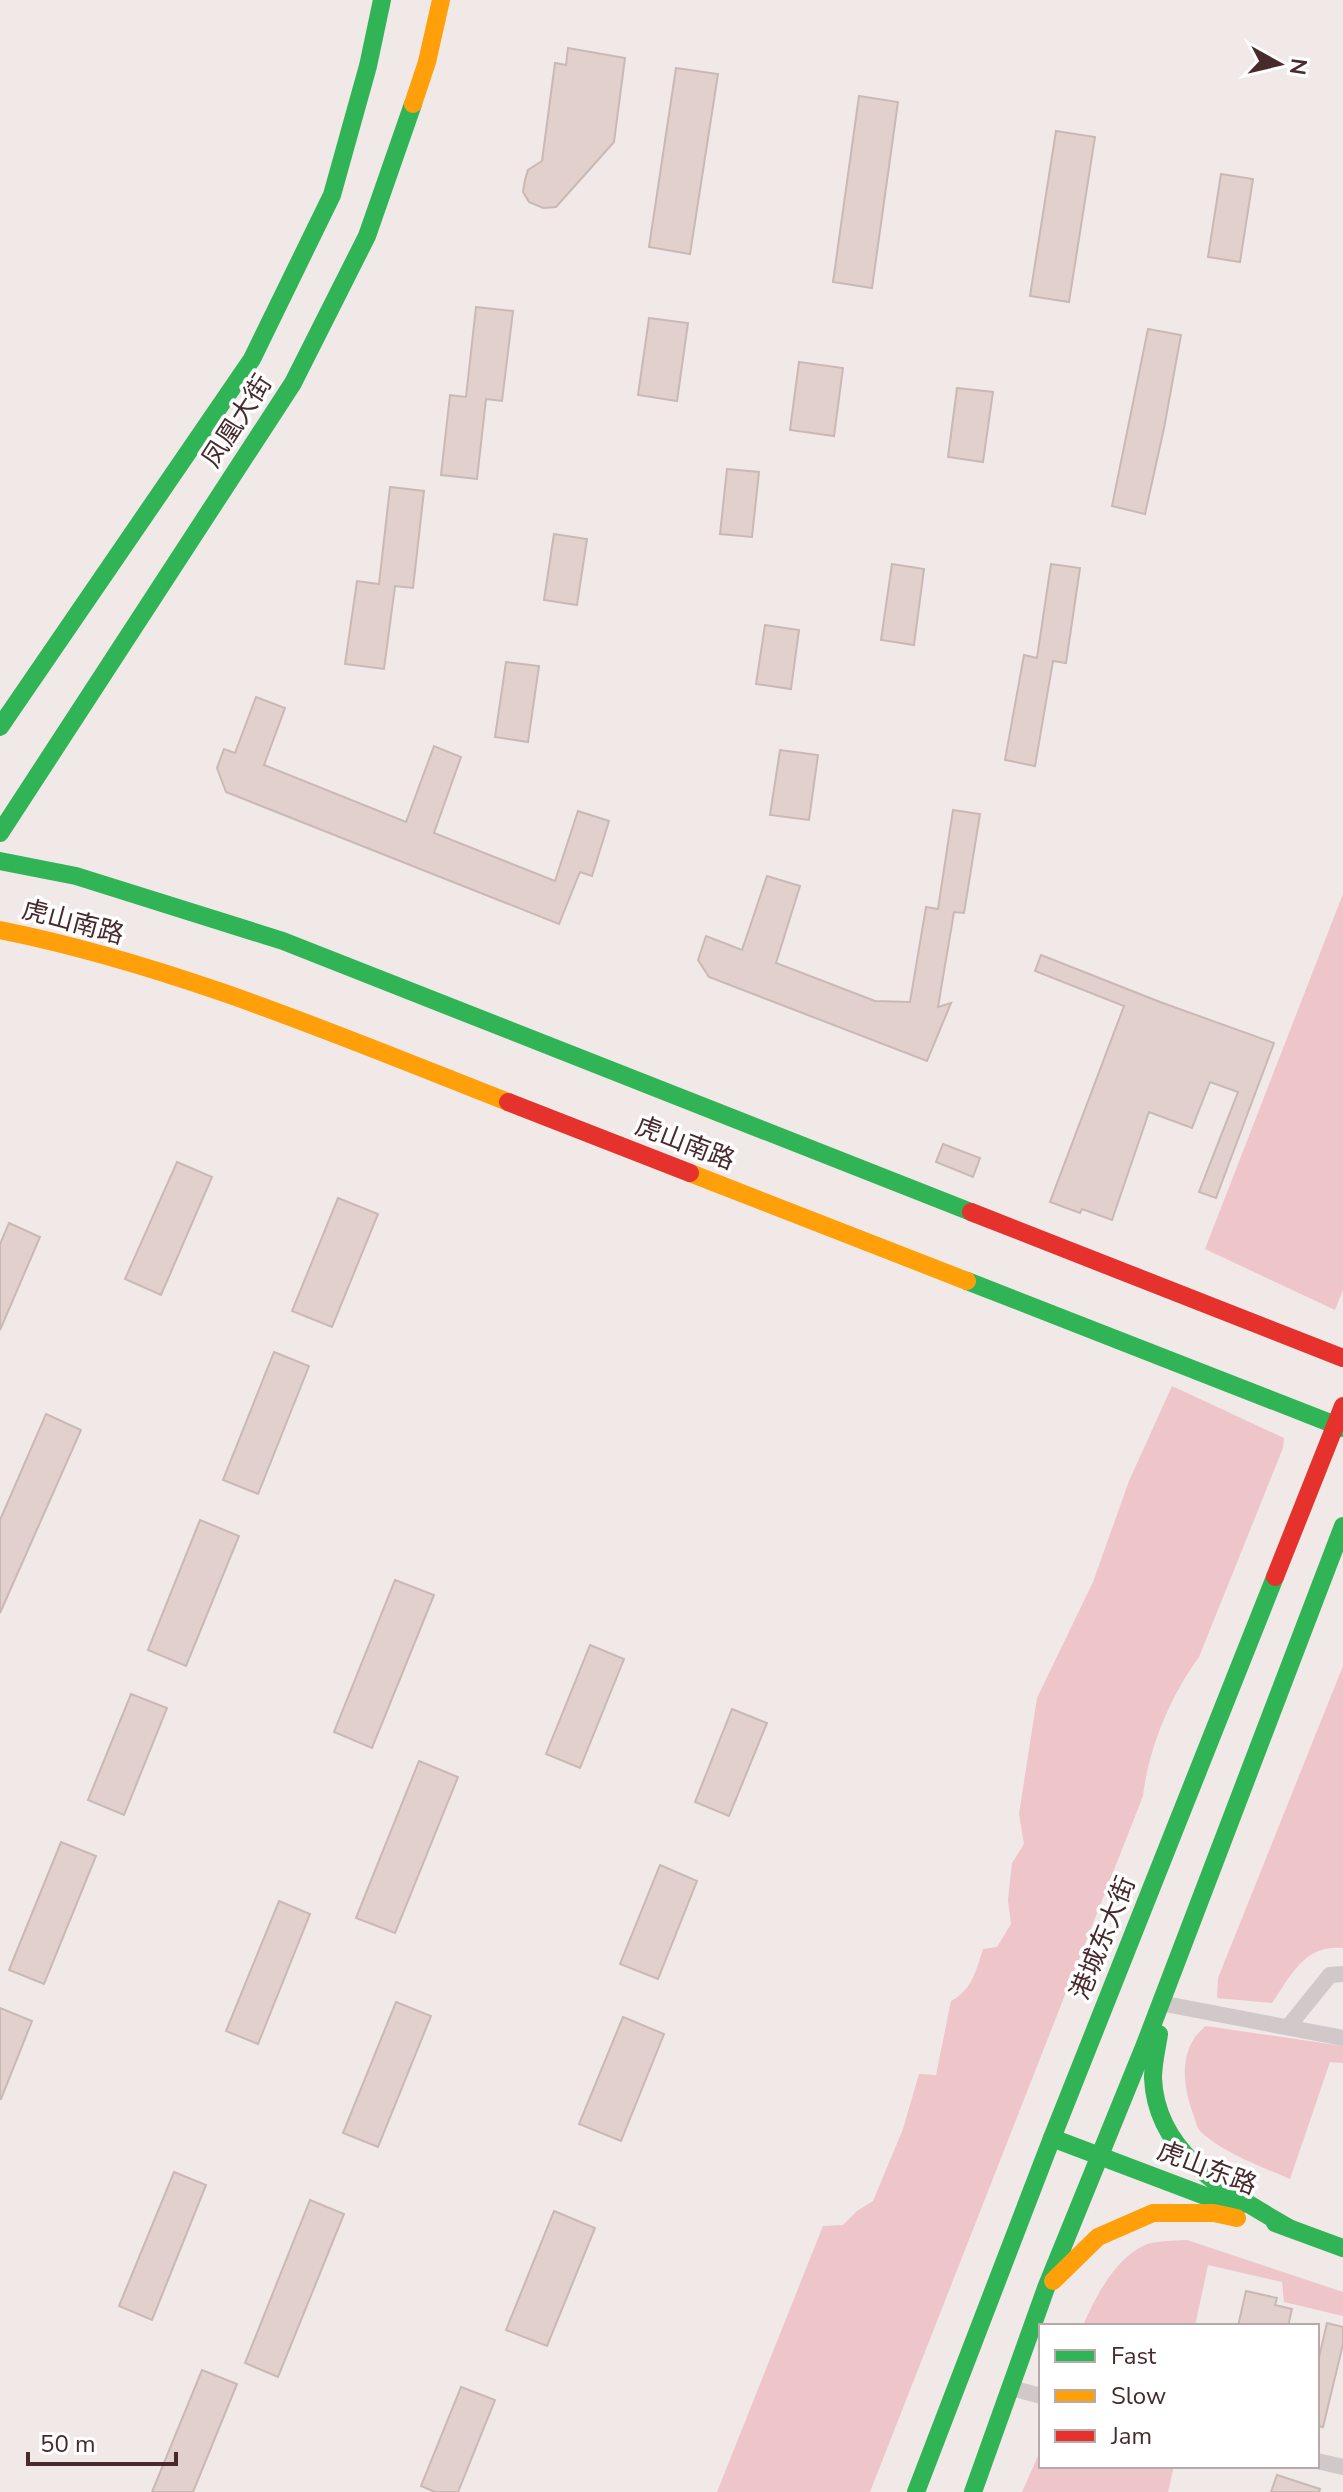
<svg xmlns="http://www.w3.org/2000/svg" width="1343" height="2492" viewBox="0 0 1343 2492" font-family="'Nunito Sans','Noto Sans SC',sans-serif">
<rect width="100%" height="100%" fill="#f1e8e8"/>
<!-- green -->
<g fill="#eec5c9">
<polygon points="1343,894 1343,1290 1335,1310 1205,1249"/>
<path d="M1172,1386L1284,1438L1283,1448L1199,1657C1170,1697 1149,1747 1143,1796L870,2492H717L823,2226L843,2225L857,2211L873,2201L903,2129L919,2074L936,2075L951,2001C972,1990 976,1971 983,1949L997,1947L1011,1924L1008,1900L1012,1863L1024,1844L1019,1814L1037,1698L1093,1582L1129,1481Z"/>
<path d="M1343,1666V1948C1305,1944 1291,1975 1272,2003L1217,1998L1218,1978Z"/>
<path d="M1206,2026L1343,2046V2063L1330,2062L1290,2179C1262,2167 1224,2153 1202,2133C1197,2129 1196,2122 1194,2116C1182,2086 1178,2047 1206,2026Z"/>
<path d="M1187,2240L1343,2292V2316L1284,2302L1282,2282L1208,2265L1195,2326H1083C1094,2299 1115,2259 1143,2246C1154,2240 1174,2241 1187,2240Z"/>
<polygon points="1041,2449 1041,2466 1174,2466 1168,2492 1022,2492"/>
</g>
<!-- building -->
<g fill="#e2d0cd" stroke="#cab8b5" stroke-width="2">
<polygon points="568,48 625,58 614,142 556,207 543,208 529,202 523,192 525,180 528,170 542,161 555,63 566,65"/>
<polygon points="676,68 718,74 690,254 649,247"/>
<polygon points="859,96 898,102 872,288 833,282"/>
<polygon points="1056,131 1095,137 1069,302 1030,296"/>
<polygon points="1221,174 1253,179 1240,262 1208,257"/>
<polygon points="476,307 513,311 502,401 486,399 477,479 441,475 450,395 466,397"/>
<polygon points="649,318 688,323 677,401 638,395"/>
<polygon points="1148,329 1181,335 1164,428 1145,514 1112,506"/>
<polygon points="799,362 843,368 834,436 790,430"/>
<polygon points="957,388 993,392 983,462 948,457"/>
<polygon points="727,469 759,472 752,537 720,534"/>
<polygon points="390,487 424,491 413,588 395,586 384,669 345,664 357,581 379,584"/>
<polygon points="554,534 587,539 577,605 544,600"/>
<polygon points="892,564 924,569 914,645 881,640"/>
<polygon points="1051,564 1080,568 1066,663 1053,661 1035,766 1005,760 1024,655 1037,658"/>
<polygon points="765,625 799,630 791,689 756,684"/>
<polygon points="506,662 539,666 528,742 495,737"/>
<polygon points="256,697 285,708 264,765 406,822 434,746 461,757 434,833 555,881 578,811 609,821 592,876 580,872 559,924 226,792 217,768 224,749 235,753"/>
<polygon points="780,750 818,755 809,820 770,815"/>
<polygon points="953,810 980,814 964,913 954,912 938,1007 951,1003 927,1061 709,977 698,960 706,936 742,950 767,876 800,886 776,963 875,1001 910,1002 926,907 938,909"/>
<polygon points="1041,955 1160,1002 1274,1043 1216,1198 1199,1192 1238,1092 1210,1082 1192,1128 1149,1112 1112,1220 1082,1209 1080,1213 1050,1202 1124,1006 1035,971"/>
<polygon points="943,1144 980,1158 973,1177 936,1162"/>
<polygon points="177,1162 212,1177 161,1295 125,1279"/>
<polygon points="338,1198 378,1214 332,1327 292,1311"/>
<polygon points="9,1223 40,1237 0,1330 0,1244"/>
<polygon points="274,1352 309,1366 258,1494 223,1480"/>
<polygon points="46,1414 81,1430 0,1613 0,1520"/>
<polygon points="200,1520 239,1536 186,1666 148,1650"/>
<polygon points="395,1580 434,1595 372,1748 334,1732"/>
<polygon points="590,1645 624,1659 580,1768 546,1754"/>
<polygon points="131,1694 167,1708 124,1815 88,1800"/>
<polygon points="732,1709 767,1723 729,1816 695,1802"/>
<polygon points="419,1761 458,1777 395,1933 356,1918"/>
<polygon points="61,1842 96,1856 44,1984 9,1970"/>
<polygon points="660,1865 697,1881 658,1979 620,1964"/>
<polygon points="279,1901 310,1914 258,2044 226,2031"/>
<polygon points="396,2002 431,2016 378,2147 343,2133"/>
<polygon points="0,2008 32,2021 1,2099 0,2099"/>
<polygon points="623,2017 664,2034 621,2141 579,2124"/>
<polygon points="174,2172 206,2185 152,2320 119,2306"/>
<polygon points="310,2200 344,2214 278,2377 245,2363"/>
<polygon points="554,2211 595,2228 547,2346 506,2330"/>
<polygon points="1246,2291 1277,2298 1275,2305 1292,2309 1288,2326 1238,2326"/>
<polygon points="1327,2323 1343,2327 1343,2344 1323,2427 1317,2426 1317,2366"/>
<polygon points="202,2370 237,2384 193,2492 152,2492"/>
<polygon points="461,2387 495,2400 458,2492 435,2492 421,2486"/>
<polygon points="1277,2475 1320,2489 1319,2492 1271,2492"/>
</g>
<g fill="none" stroke-linecap="round" stroke-linejoin="round">
<!-- street -->
<g stroke="#d0c8c9" stroke-width="16">
<polyline points="1160,2003 1343,2038"/>
<polyline points="1288,2027 1330,1975 1343,1974"/>
<polyline points="1011,2388 1041,2396"/>
<polyline points="1317,2461 1343,2467"/>
</g>
<!-- fast -->
<g stroke="#30b455" stroke-width="18">
<polyline points="0,727 252,359 332,195 368,66 382,0"/>
<polyline points="0,833 293,383 367,236 413,104"/>
<polyline points="0,861 76,876 283,941 971,1212"/>
<polyline points="967,1281 1343,1428"/>
<path d="M1159,2034C1157,2048 1153,2063 1153,2078C1156,2156 1230,2193 1289,2228"/>
<polyline points="1052,2138 1237,2208"/>
<polyline points="1275,2223 1343,2248"/>
<polyline points="916,2492 1052,2138 1275,1577"/>
<polyline points="973,2492 1046,2288 1144,2047 1343,1526"/>
</g>
<!-- slow -->
<g stroke="#ff9f0a" stroke-width="18">
<polyline points="413,104 427,62 441,0"/>
<path d="M0,930C175,965 342,1037 508,1102"/>
<polyline points="690,1173 967,1281"/>
<polyline points="1053,2281 1098,2237 1153,2213 1214,2213 1237,2218"/>
</g>
<!-- jam -->
<g stroke="#e5322d" stroke-width="18">
<polyline points="508,1102 690,1173"/>
<polyline points="971,1212 1343,1358"/>
<polyline points="1275,1577 1343,1406"/>
</g>
</g>
<g text-anchor="middle" dominant-baseline="central" stroke-width="7" stroke-linejoin="round" paint-order="stroke">
<!-- street labels -->
<g font-size="26" fill="#482a2d" stroke="#fff">
<text transform="translate(237 421) rotate(-57)">凤凰大街</text>
<text transform="translate(73 922) rotate(15)">虎山南路</text>
<text transform="translate(685 1143) rotate(21)">虎山南路</text>
<text transform="translate(1103 1938) rotate(-68)">港城东大街</text>
<text transform="translate(1207 2168) rotate(21)">虎山东路</text>
</g>
</g>
<!-- legend -->
<rect x="1039" y="2324" width="280" height="144" fill="#ffffff" stroke="#b6aaab" stroke-width="2"/>
<rect x="1055" y="2350" width="40" height="12" fill="#30b455" stroke="#b6aaab" stroke-width="2"/>
<text x="1111" y="2364" font-size="24" fill="#482a2d">Fast</text>
<rect x="1055" y="2390" width="40" height="12" fill="#ff9f0a" stroke="#b6aaab" stroke-width="2"/>
<text x="1111" y="2404" font-size="24" fill="#482a2d">Slow</text>
<rect x="1055" y="2430" width="40" height="12" fill="#e5322d" stroke="#b6aaab" stroke-width="2"/>
<text x="1111" y="2444" font-size="24" fill="#482a2d">Jam</text>
<!-- north arrow -->
<g transform="translate(1279 64) rotate(98)" stroke="#ffffff" stroke-width="6" paint-order="stroke">
<path d="M0-6L14 30L0 20L-14 30Z" fill="#482a2d"/>
<text y="-12" font-size="22" font-weight="bold" text-anchor="middle" fill="#482a2d">N</text>
</g>
<!-- scale -->
<path d="M28 2452v12h148v-12" fill="none" stroke="#482a2d" stroke-width="4"/>
<text x="40" y="2452" font-size="24" fill="#482a2d" stroke="#ffffff" stroke-width="6" paint-order="stroke">50 m</text>
</svg>
